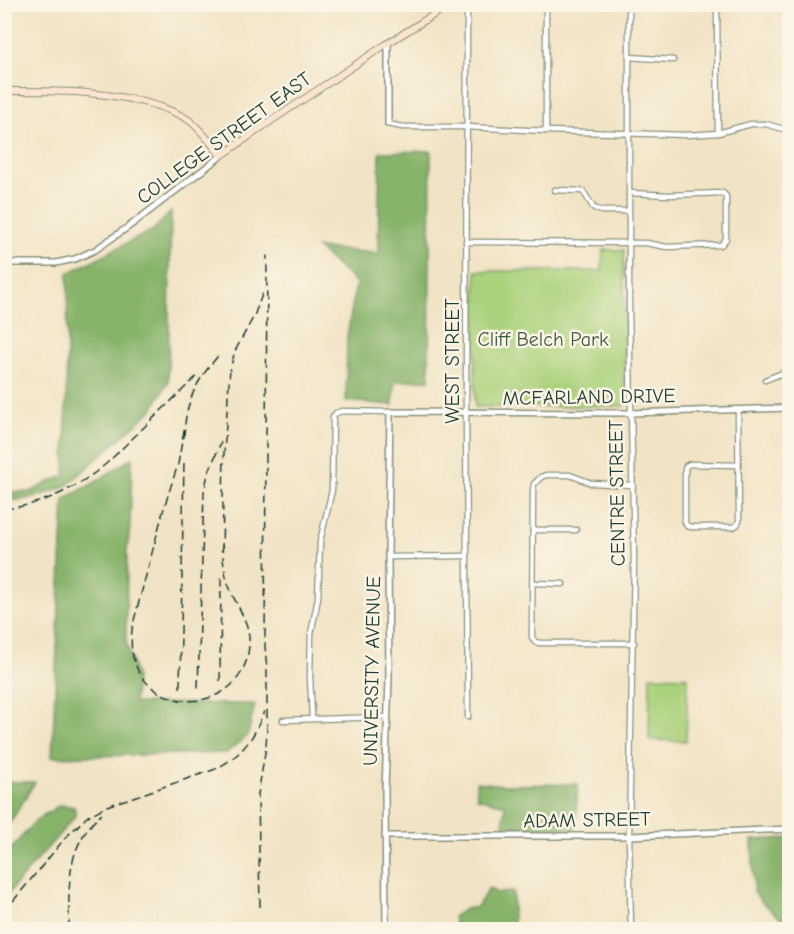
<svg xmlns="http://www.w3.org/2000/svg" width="794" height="934" viewBox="0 0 794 934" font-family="'Comic Neue',sans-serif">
<rect width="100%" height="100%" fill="#fcf5e5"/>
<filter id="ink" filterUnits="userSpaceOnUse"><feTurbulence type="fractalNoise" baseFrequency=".0167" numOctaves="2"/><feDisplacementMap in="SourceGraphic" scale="12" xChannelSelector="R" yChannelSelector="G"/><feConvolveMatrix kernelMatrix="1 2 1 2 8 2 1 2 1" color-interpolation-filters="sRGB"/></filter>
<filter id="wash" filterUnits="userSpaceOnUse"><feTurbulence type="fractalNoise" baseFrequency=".008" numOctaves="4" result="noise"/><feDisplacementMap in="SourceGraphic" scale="24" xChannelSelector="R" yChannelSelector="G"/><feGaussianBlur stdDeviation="1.35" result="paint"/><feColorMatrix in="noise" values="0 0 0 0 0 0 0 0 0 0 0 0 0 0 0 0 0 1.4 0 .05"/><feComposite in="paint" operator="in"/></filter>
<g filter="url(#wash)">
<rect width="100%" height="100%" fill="#f1e3c5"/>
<!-- green -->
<g fill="#aad17b" stroke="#648758" stroke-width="1.5">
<polygon points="603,250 624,250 625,406 475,407 476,271 602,271"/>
<polygon points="650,676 688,677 686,741 649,740"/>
</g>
<!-- forest -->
<g fill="#87b36b" stroke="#537850" stroke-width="1.5">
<polygon points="431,151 429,380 395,381 393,405 346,401 347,337 356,283 317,248 378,253 380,152"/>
<polygon points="171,212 168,382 152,410 65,487 32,498 5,502 5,492 31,492 51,481 65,476 68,273 153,230"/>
<polygon points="132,458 130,528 127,550 126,641 136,676 134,703 255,704 248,735 226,753 52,757 64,499 94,483"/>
<polygon points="5,782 35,782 5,831 4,782"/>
<polygon points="476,782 503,785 578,784 575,829 503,827 505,805 477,798"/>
<polygon points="60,805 74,807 76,815 5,897 5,856 36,820"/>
<polygon points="789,838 790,929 789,930 781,919 761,901 754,892 752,840"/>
<polygon points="489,888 497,893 513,892 513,929 457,929 453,917 465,909 477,907"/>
</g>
</g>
<g filter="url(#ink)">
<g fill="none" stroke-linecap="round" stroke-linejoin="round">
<!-- minor casing -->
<g stroke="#88907c" stroke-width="7">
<g id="minor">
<polyline points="467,4 466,413 468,717"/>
<polyline points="629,4 629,309 634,559 629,836 631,930"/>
<polyline points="717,4 718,133"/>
<polyline points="629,57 673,60"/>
<polyline points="388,124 402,127 466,127 546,131 687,135 718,133 751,124 766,124 790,131"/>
<polyline points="546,131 546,4"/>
<polyline points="555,190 583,191 593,207 596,209 602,211 629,211"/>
<polyline points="466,242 646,243 667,247 721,245 726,239 726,196 723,193 668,195 630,193"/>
<polyline points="765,380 790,370"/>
<polyline points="738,465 690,464 686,466 685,469 685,522 687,526 691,527 733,527 737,525 739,521 738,410"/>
<polyline points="633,485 591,483 570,475 546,475 541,477 534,484 533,490 532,637 535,642 540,643 634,643"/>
<polyline points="533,530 576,530"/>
<polyline points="388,557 467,556"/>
<polyline points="533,583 563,584"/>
<polyline points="312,718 310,676 311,634 318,598 320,542 332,490 333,417 336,413 342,411 390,412"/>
<polyline points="283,720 387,717"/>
</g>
</g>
<!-- tertiary casing -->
<g stroke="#88907c" stroke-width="8">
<g id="tertiary">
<polyline points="388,43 388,124"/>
<polyline points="4,263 56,263 75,259 95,250 131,225 221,156"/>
<polyline points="385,836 629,836 790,829"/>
<polyline points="386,930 385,789 389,679 388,557 390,412 631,413 790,408"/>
</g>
</g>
<!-- secondary casing -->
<g stroke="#88907c" stroke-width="8">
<path id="secondary" d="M4,91C57,91 110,90 161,107C171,111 182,115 190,121C202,131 212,144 221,156L268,123L388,43L451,4"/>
</g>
<!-- minor -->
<use href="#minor" stroke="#fff" stroke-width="4.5"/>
<!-- tertiary -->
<use href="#tertiary" stroke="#fff" stroke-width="5"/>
<!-- secondary -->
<use href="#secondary" stroke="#fce5d0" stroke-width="6"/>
<!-- rail -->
<g stroke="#1f3d34" stroke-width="1.5" stroke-dasharray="9 4.5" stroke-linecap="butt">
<path d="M184,430L178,464L164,508L133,624C115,717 244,727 249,645C251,622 236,607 229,586C224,573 223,559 222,545"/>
<path d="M184,438C185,402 196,381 219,355"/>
<path d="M4,509C43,505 78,488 107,463L196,377"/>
<polyline points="222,552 224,453 230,369 235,351 254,316 263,292"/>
<polyline points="220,681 221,576"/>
<polyline points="180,688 184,462"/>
<polyline points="198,688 204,492 208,474 221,442"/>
<polyline points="260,907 258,794 266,747 267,729 267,670 265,646 267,255"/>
<path d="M4,912L66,837L88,816L107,806L213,770C241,757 254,739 264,711"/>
<path d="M69,930C69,886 65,845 102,814"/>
</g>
</g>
</g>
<g text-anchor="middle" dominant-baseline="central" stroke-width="5" stroke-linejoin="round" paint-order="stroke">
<!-- street labels -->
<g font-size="20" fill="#1f3d34" stroke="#fcf5e5">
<text transform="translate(224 138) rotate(-36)">COLLEGE STREET EAST</text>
<text transform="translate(452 361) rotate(-90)">WEST STREET</text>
<text transform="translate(589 397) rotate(-1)">MCFARLAND DRIVE</text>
<text transform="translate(617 493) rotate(-91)">CENTRE STREET</text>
<text transform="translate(372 671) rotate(-89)">UNIVERSITY AVENUE</text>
<text transform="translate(587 820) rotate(-1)">ADAM STREET</text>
</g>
<!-- park labels -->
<g font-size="20" fill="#3b5b42" stroke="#fcf5e5">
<text x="543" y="339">Cliff Belch Park</text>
</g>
</g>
<!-- margin -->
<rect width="794" height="934" fill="none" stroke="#fcf5e5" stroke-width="24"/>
</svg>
